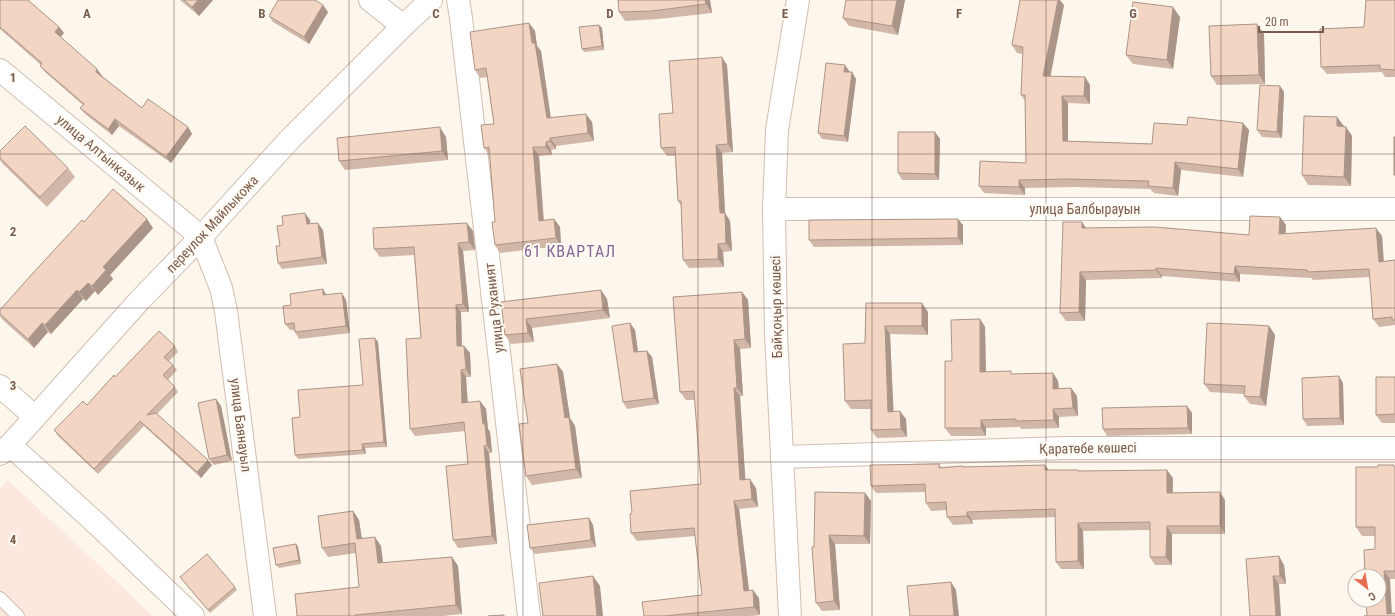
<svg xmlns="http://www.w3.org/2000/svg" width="1395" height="616" viewBox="0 0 1395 616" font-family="'Roboto Condensed',sans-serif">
<rect width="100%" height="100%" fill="#fdf6ec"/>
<!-- commercial -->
<polygon fill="#fde8e0" points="8,480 153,616 0,616 0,489"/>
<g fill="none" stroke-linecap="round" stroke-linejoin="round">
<!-- lane casing -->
<g stroke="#d1beb0" stroke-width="14">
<polyline id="lane" points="0,598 18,616"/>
</g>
<!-- street casing -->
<g stroke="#d1beb0" stroke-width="24">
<g id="street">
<polyline points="370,0 403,26"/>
<polyline points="458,0 461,18 529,616"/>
<polyline points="0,70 201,237 221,288 226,311 265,616"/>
<polyline points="774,209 1395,209"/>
<polyline points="0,386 35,417"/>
<polyline points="10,445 98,525 193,616"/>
<polyline points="0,454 10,445 139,301 201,237 291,138 403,26 431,0"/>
<polyline points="782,457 1066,448 1395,448"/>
<polyline points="790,616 776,334 774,209 777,130 798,0"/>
</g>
</g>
<!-- lane -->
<use href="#lane" stroke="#fff" stroke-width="12"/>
<!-- street -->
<use href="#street" stroke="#fff" stroke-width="22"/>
</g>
<!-- wall -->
<g fill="#d1b7a8">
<polygon points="0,0 59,27 64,33 60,37 97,69 102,76 142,108 188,127 192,134 171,163 119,126 112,135 85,114 80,108 83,105 45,72 40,66 41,65 0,29"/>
<polygon points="180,0 213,0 199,16"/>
<polygon points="618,0 710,0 712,13 658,19 625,21 619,12"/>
<polygon points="905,0 898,35 849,26 843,18"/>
<polygon points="1395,0 1395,77 1385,77 1382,72 1327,74 1321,67 1364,27"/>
<polygon points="1064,5 1050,76 1085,77 1090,85 1090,104 1068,103 1068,141 1152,144 1249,130 1243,177 1181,170 1178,196 1154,193 1150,189 1074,187 1025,188 1025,195 984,193 979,186 1026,163 1025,101 1021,95 1023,54 1017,53 1012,45"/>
<polygon points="328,12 309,44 273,22 269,16"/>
<polygon points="1180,17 1173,69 1133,64 1126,55"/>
<polygon points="529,23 535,31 537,46 541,51 551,118 592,122 594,141 556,146 556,149 551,150 552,155 539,156 544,220 554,219 560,227 561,246 500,253 495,245 495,222 490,156 484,148 494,124 487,77 480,78 475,70"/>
<polygon points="599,25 602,28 604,50 584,52 582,49"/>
<polygon points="1264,34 1265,84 1217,85 1211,76"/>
<polygon points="727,65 733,152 722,153 725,213 730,221 732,251 723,252 724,267 689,268 683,260 681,206 678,201 675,156 667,156 661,148 673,113"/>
<polygon points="850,72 856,79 848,142 822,139 818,133"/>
<polygon points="1280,86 1284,92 1282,138 1262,137 1257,130"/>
<polygon points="1337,117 1344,127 1346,127 1352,136 1351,186 1308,185 1302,175"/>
<polygon points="446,137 448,160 345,170 339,161"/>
<polygon points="940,139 939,180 902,180 898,173"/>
<polygon points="0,151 68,168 75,177 47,207 3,164 0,160"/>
<polygon points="1280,217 1286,225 1285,234 1382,236 1384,261 1395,260 1395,325 1379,327 1373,319 1370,277 1313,280 1311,278 1240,274 1240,282 1162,276 1162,278 1086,280 1085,321 1066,321 1060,313 1082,222 1086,228 1249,235"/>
<polygon points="310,220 310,224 323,230 327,264 282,269 278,263 283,225"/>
<polygon points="84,222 153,228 110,275 113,279 98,295 95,291 86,301 83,299 51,334 48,332 34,348 4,321 0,316 0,310"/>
<polygon points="963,225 963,245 814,247 809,240"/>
<polygon points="473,231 475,250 463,251 469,312 461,312 462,346 464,346 470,353 471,377 466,377 468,403 480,401 486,409 488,429 490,432 492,453 489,453 497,544 458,548 453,540 468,464 465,431 415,436 410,429 421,338 414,255 380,257 374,249"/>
<polygon points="601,290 607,299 610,318 532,328 534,342 511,344 505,335 501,302"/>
<polygon points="742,292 748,300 751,348 740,349 743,396 740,396 745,480 756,488 758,507 739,509 749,590 759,598 760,615 751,616 644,616 702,595 695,536 637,541 631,533 632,513 701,484 695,400 686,400 680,392"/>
<polygon points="327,295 346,300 350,333 299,339 295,332 294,330 290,330 285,324 291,305"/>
<polygon points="866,303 928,312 928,335 890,334 893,412 906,419 907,437 877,438 871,430 871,409 851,409 845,401 865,343"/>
<polygon points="980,319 985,327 986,372 1013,374 1053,373 1058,381 1059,389 1071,388 1077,396 1078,416 1059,417 1059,428 1021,429 1020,427 986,428 986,436 951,436 945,428 952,361"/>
<polygon points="630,323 635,330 638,352 647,351 652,357 659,404 627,409 623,402"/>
<polygon points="1269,326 1275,335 1266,406 1250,404 1244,396 1244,394 1210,392 1204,384"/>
<polygon points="378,342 387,447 365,448 366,454 298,459 295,455 300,417 363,385"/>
<polygon points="175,346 178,352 169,361 173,365 177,370 168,380 175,387 178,392 157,414 212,465 201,478 144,426 98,474 58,436 54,430 87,405 115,377"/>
<polygon points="557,364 563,372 570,418 575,426 582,478 532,485 526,476 528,423"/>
<polygon points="1395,377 1395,423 1382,423 1376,415"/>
<polygon points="1343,383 1344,425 1307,426 1303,419"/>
<polygon points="221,406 232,461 214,465 209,459"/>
<polygon points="1187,406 1192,413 1192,434 1107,436 1103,429"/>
<polygon points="939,464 941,467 963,466 964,467 1045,465 1049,470 1079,471 1173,478 1173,493 1225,500 1225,534 1172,534 1172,565 1155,565 1150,557 1150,530 1083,531 1084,569 1061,569 1056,562 1056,517 972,520 973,524 953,525 947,517 947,510 931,511 926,503 926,492 876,493 871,486"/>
<polygon points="1395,466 1395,579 1390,579 1367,616 1375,549 1375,536 1362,536 1356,527"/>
<polygon points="865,493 871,501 870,544 835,544 840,610 822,611 816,603 814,547"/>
<polygon points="353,511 359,520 362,538 381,546 383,563 452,557 458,566 462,614 443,616 297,616 359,587 356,553 328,557 322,548"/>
<polygon points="589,518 593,525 596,547 535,554 530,548"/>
<polygon points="296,544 298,547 301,564 279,568 276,565"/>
<polygon points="1246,559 1284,565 1286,584 1279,584"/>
<polygon points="180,577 235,587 237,590 210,613"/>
</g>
<!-- shaded-wall -->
<g fill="#aa9588">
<polygon points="198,0 213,0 199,16 192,7"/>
<polygon points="705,0 710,0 712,13 706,4"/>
<polygon points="897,0 905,0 898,35 892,26"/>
<polygon points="1058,0 1060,0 1064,5 1049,84 1043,76"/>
<polygon points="323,5 328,12 309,44 304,37"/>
<polygon points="1173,7 1180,17 1173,69 1167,60"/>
<polygon points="529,23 535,31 537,46 541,51 552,127 547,118"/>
<polygon points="1257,24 1264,34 1265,84 1259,75"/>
<polygon points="599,25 602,28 604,50 602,46"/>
<polygon points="59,27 64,33 59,39 55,32"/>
<polygon points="722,57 727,65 733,152 728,144"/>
<polygon points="845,65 850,72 849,78 844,72"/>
<polygon points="97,69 102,76 100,78 96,72"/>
<polygon points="852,72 856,79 848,142 844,136"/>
<polygon points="1085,77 1090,85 1090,104 1084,96"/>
<polygon points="1280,86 1284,92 1282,138 1277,132"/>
<polygon points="1062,96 1068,103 1068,149 1063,141"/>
<polygon points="586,114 592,122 594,141 588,133"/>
<polygon points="1337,117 1344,126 1343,136 1337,126"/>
<polygon points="115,119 119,126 112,135 108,129"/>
<polygon points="1243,123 1249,130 1243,177 1238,169"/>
<polygon points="188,127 192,134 171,163 166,157"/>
<polygon points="440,127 446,137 448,160 442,151"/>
<polygon points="1346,127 1352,136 1351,186 1344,177"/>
<polygon points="935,132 940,139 939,180 935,174"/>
<polygon points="550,138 556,146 556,149 550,141"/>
<polygon points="546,142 551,150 552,155 546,147"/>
<polygon points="716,145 722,153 725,213 730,221 732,251 726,243 720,213"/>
<polygon points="533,147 539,156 544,229 539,221"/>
<polygon points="1175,162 1181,170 1178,196 1173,188"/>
<polygon points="1019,180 1025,188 1025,195 1019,187"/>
<polygon points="305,213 310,220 311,231 307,224"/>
<polygon points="1280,217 1286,225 1285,242 1279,234"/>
<polygon points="147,219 153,228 110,275 113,279 98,295 92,286 103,267"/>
<polygon points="554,219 560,227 561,246 556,238"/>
<polygon points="958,219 963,225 963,245 958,238"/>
<polygon points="1082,222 1087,230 1082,228"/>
<polygon points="318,223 323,230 327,264 322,257"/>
<polygon points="467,223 473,231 475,250 469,242"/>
<polygon points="1376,228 1382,236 1384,270 1379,262"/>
<polygon points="458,243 463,251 469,312 463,304"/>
<polygon points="718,244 723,252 724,267 718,259"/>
<polygon points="1235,266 1240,274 1240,282 1234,274"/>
<polygon points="1156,268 1162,276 1162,278 1156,270"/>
<polygon points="1080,272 1086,280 1085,321 1079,312"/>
<polygon points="88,283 95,291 86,301 79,292"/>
<polygon points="323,289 327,296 323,295"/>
<polygon points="77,290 83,299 51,334 45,325"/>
<polygon points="601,290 607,299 610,318 603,310"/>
<polygon points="742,292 748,300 751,348 745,339"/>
<polygon points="342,293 346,300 350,333 346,326"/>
<polygon points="922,303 928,312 928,335 922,326"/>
<polygon points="456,305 461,312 462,354 457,346"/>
<polygon points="526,319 532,328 534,342 528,333"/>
<polygon points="980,319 985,327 986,380 980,372"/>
<polygon points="42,323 48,332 34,348 28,339"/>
<polygon points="630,323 635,330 639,359 634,352"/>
<polygon points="885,326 890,334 894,420 888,412"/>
<polygon points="1269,326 1275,335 1266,406 1260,397"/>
<polygon points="375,338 378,342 387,447 384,442"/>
<polygon points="734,340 740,349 743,396 737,388"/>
<polygon points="464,346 470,353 471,377 466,369"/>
<polygon points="647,351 652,357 659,404 654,398"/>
<polygon points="557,364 563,372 570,418 575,426 582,478 576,469 565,418"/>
<polygon points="461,370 466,377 468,411 462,403"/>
<polygon points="1053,373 1058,381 1059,397 1053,389"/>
<polygon points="1339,376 1343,383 1344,425 1340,418"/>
<polygon points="734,388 740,396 746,489 740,480"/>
<polygon points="1071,388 1077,396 1078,416 1073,408"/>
<polygon points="216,399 221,406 232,461 227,455"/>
<polygon points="480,401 486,409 488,429 490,432 492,453 487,445 483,424"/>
<polygon points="1187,406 1192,413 1192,434 1188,428"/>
<polygon points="1053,409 1059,417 1059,428 1054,420"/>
<polygon points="900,411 906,419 907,437 901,429"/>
<polygon points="981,420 986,428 986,436 981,428"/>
<polygon points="362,444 365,448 366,454 363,450"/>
<polygon points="484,446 489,453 497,544 492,536"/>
<polygon points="208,460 212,465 201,478 197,472"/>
<polygon points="1045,465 1050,472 1045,470"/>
<polygon points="1167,470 1173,478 1172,500 1167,493"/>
<polygon points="750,479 756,488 758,507 752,499"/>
<polygon points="1220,492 1225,500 1225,534 1220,526"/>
<polygon points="865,493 871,501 870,544 864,536"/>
<polygon points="734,501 739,509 750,599 744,591"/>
<polygon points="353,511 359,520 363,548 357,539"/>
<polygon points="967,512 972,520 973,524 967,516"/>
<polygon points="589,518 593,525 596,547 591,540"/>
<polygon points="1078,523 1083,531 1084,569 1078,561"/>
<polygon points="1167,526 1172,534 1172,565 1166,557"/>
<polygon points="829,535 835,544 840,610 834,601"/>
<polygon points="375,537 381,546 384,572 378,563"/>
<polygon points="296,544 298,547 301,564 299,560"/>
<polygon points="1279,556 1284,565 1286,584 1280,576"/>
<polygon points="452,557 458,566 462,614 456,605"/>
<polygon points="1384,571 1390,579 1392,616 1387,614"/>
<polygon points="593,576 600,586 603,616 597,616"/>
<polygon points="1273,576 1279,584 1281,616 1276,616"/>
<polygon points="951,582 956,590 959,616 954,616"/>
<polygon points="753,590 759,598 760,615 754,607"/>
</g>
<!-- building -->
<g fill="#f3d5c3" stroke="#aa9588">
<polygon points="0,0 28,0 59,27 55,32 97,69 96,72 142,108 148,99 188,127 166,157 115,119 108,129 80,108 84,104 40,66 42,63 0,27"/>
<polygon points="184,0 198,0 192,7"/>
<polygon points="278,0 315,0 323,5 304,37 269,16"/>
<polygon points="618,0 705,0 706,4 652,11 619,12"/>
<polygon points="846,0 897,0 892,26 843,18"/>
<polygon points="1020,0 1058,0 1043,76 1085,77 1084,96 1062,96 1063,141 1152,144 1154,123 1187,125 1188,117 1243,123 1238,169 1175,162 1173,188 1148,186 1149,181 1068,179 1019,180 1019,187 979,186 980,161 1026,163 1025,95 1021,95 1023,47 1012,45"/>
<polygon points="1366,0 1395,0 1395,70 1380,69 1380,65 1321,67 1320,29 1364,27"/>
<polygon points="1133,2 1173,7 1167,60 1126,55"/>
<polygon points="529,23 532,43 535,43 547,118 586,114 588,133 550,138 550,141 546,142 546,147 533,147 539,221 554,219 556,238 495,245 492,222 495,222 489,147 484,148 481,125 494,124 486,68 475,70 470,32"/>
<polygon points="1257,24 1259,75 1211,76 1209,26"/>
<polygon points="599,25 602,46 582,49 579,27"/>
<polygon points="722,57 728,144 716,145 720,213 725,213 726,243 718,244 718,259 683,260 681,201 678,201 675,147 661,148 659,114 673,113 669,61"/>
<polygon points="826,63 845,65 844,72 852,72 844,136 818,133"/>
<polygon points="1260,85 1280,86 1277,132 1257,130"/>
<polygon points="1304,116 1337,117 1337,126 1346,127 1344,177 1302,175"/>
<polygon points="25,126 68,168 40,197 0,158 0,151"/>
<polygon points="440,127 442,151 339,161 337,138"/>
<polygon points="898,132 935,132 935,174 898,173"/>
<rect x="1394" y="137" width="1" height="38"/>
<polygon points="113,189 147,219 103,267 106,270 92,286 88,283 79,292 77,290 45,325 42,323 28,339 0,314 0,310 33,273 82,220 84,222"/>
<polygon points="305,213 307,224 318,223 322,257 278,263 276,246 280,246 277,226 283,225 282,216"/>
<polygon points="1250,216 1280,217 1279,234 1376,228 1379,262 1395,260 1395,320 1392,320 1392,317 1373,319 1369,269 1308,272 1307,270 1235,266 1234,274 1156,268 1156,270 1080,272 1079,312 1060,313 1063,222 1082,222 1082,228 1155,227 1249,235"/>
<polygon points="958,219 958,238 809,240 809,220"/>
<polygon points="467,223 469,242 458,243 463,304 456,305 457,346 464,346 466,369 461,370 462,403 480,401 483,424 485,424 487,445 484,446 492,536 453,540 446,466 468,464 464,422 410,429 406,339 421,338 414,247 374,249 373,228"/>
<polygon points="323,289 323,295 342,293 346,326 295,332 294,323 285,324 283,306 291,305 290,294"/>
<polygon points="601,290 603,310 526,319 528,333 505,335 501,302"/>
<polygon points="742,292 745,339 734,340 737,388 734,388 740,480 750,479 752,499 734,501 744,591 753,590 754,607 664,616 644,616 642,602 702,595 694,528 631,533 630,514 632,513 630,491 701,484 694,391 680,392 673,297"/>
<polygon points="866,303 922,303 922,326 885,326 888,412 900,411 901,429 871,430 871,400 845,401 843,344 865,343"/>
<polygon points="980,319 980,372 1011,371 1011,374 1053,373 1053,389 1071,388 1073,408 1053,409 1054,420 1016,421 1016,419 981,420 981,428 945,428 945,361 952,361 951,320"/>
<polygon points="630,323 634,352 647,351 654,398 623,402 612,326"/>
<polygon points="1207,323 1254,325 1269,326 1260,397 1244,396 1245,386 1204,384"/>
<polygon points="159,331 175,346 164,357 173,365 163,375 175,387 147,415 156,413 208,460 197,472 140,421 94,469 54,430 83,401 87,405 114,375 115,377"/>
<polygon points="375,338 384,442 362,444 363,450 295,455 292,418 300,417 298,390 363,385 359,339"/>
<polygon points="557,364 565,418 569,417 576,469 526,476 519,424 528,423 520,369"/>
<polygon points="1339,376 1340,418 1303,419 1302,378"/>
<polygon points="1376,377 1395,377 1395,414 1376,415"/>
<polygon points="216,399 227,455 209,459 198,403"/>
<polygon points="1187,406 1188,428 1103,429 1102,408"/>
<polygon points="939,464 939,468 963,466 963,467 1045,465 1045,470 1078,470 1078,471 1167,470 1167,493 1220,492 1220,526 1167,526 1166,557 1150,557 1150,522 1078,523 1078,561 1056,562 1055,509 967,512 967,516 947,517 946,502 926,503 925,484 871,486 870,465"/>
<polygon points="1378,465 1394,465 1394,467 1395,467 1395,571 1384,571 1387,614 1395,613 1395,616 1364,616 1367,616 1366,600 1379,600 1379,576 1365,576 1364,550 1375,549 1375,527 1356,527 1356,467 1378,467"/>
<polygon points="815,492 865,493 864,536 829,535 834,601 816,603 812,547 814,547"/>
<polygon points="353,511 357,539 375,537 378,563 452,557 456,605 355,615 355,616 297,616 295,594 359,587 355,543 322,548 318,516"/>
<polygon points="589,518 591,540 530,548 527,525"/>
<polygon points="296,544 299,560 276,565 273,548"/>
<polygon points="207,554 235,587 208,610 180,577"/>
<polygon points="1279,556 1280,576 1273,576 1276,616 1250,616 1246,559"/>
<polygon points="593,576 597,616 543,616 539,583"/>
<polygon points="951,582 954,616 910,616 907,586"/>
<polygon points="504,615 504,616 488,616"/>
</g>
<!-- grid -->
<path fill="none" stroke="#7a5c4d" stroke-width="1" stroke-opacity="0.55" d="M174,0V616M349,0V616M523,0V616M698,0V616M872,0V616M1046,0V616M1221,0V616M0,154H1395M0,308H1395M0,462H1395"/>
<g text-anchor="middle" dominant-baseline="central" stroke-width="4" stroke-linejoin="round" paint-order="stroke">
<!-- street labels -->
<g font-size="14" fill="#7a5c4d" stroke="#fffaf3">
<text transform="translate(101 153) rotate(40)">улица Алтынказык</text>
<text x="1085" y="209">улица Балбырауын</text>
<text transform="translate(212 224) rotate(-47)">переулок Майлыкожа</text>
<text transform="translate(776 307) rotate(-91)">Байқоңыр көшесі</text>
<text transform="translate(494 308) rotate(-96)">улица Руханият</text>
<text transform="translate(241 425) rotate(83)">улица Баянауыл</text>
<text transform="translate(1088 448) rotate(-1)">Қаратөбе көшесі</text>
</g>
<!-- quarter labels -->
<g font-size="16" letter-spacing="1" fill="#846695" stroke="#fffaf3">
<text x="570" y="251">61 КВАРТАЛ</text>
</g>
</g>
<g font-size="13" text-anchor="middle" font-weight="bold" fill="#7a5c4d" stroke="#fffaf3" stroke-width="4" stroke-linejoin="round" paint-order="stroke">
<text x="87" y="18">A</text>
<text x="262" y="18">B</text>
<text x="436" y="18">C</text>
<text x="610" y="18">D</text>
<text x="785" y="18">E</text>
<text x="959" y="18">F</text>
<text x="1133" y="18">G</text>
<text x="13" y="82">1</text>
<text x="13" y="236">2</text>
<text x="13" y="390">3</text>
<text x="13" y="544">4</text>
</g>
<!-- north arrow -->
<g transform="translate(1367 588) rotate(149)"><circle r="19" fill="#fffaf3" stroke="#cabbb1"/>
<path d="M0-3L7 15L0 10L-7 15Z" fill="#e76f51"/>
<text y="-6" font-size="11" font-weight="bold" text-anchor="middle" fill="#7a5c4d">С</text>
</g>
<!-- scale -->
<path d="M1259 26v6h64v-6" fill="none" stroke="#7a5c4d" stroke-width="2"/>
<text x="1265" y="26" font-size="12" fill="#7a5c4d" stroke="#fffaf3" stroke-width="3" paint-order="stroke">20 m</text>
</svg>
